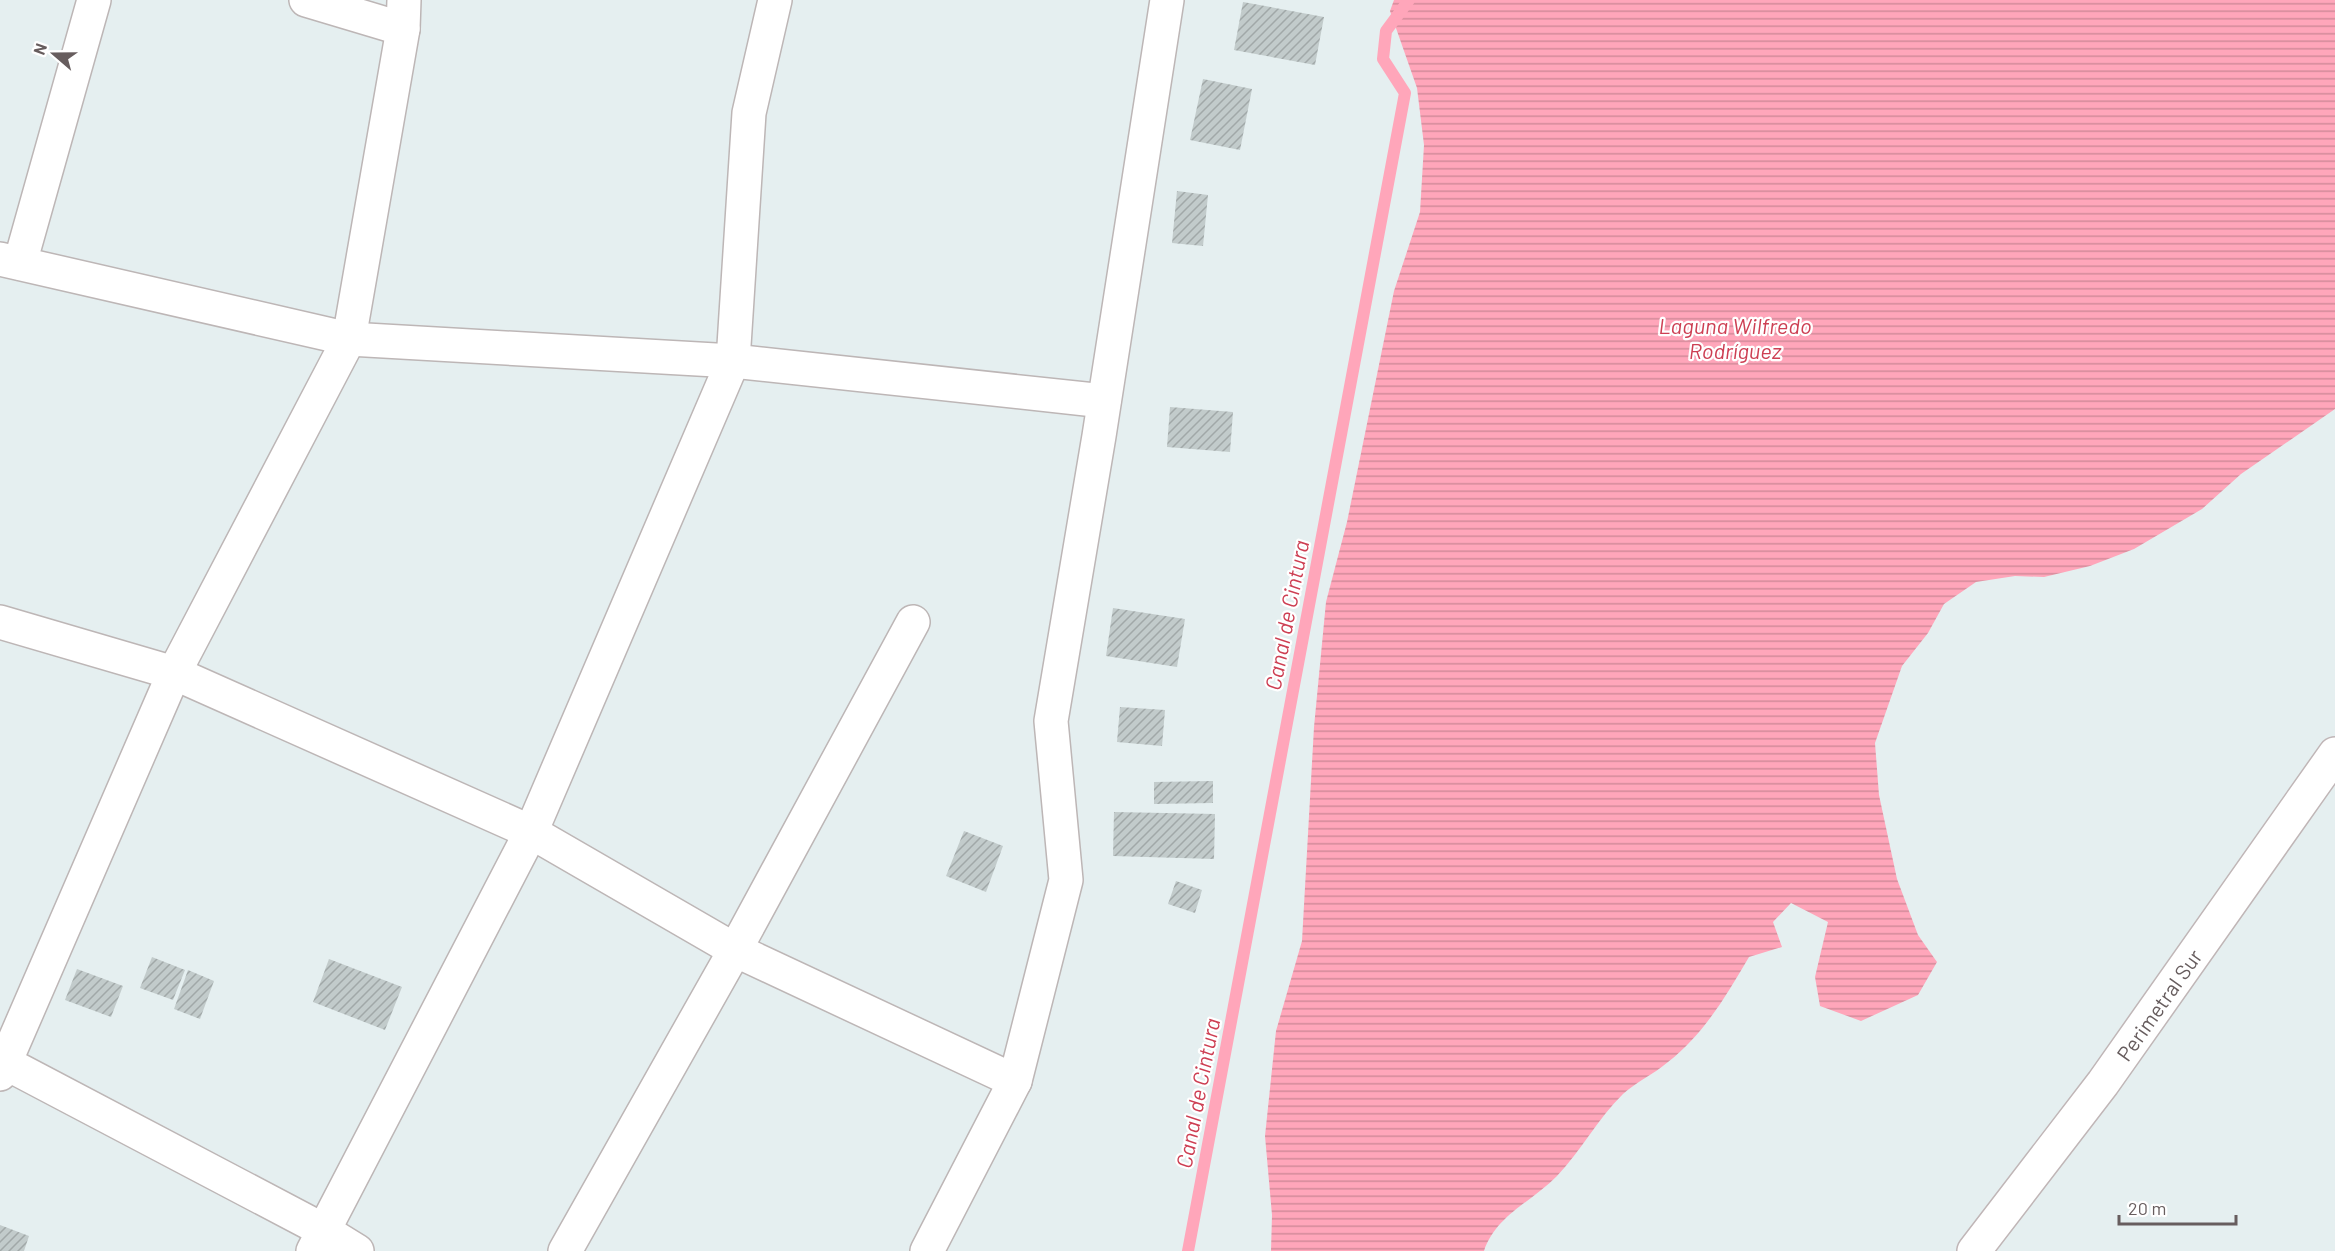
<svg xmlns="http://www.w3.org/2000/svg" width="2335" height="1251" viewBox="0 0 2335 1251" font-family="Barlow,sans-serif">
<defs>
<pattern id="water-rules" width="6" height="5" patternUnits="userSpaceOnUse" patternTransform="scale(1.5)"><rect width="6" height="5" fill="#ffa6ba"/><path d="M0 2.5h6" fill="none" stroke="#d28a9a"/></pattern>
<pattern id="building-hatch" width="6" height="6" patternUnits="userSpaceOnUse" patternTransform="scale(1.5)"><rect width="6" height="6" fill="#c2cbcb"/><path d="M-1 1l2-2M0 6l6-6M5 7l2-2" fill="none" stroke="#a1a8a8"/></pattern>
</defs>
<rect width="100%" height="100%" fill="#e5eff0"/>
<!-- water -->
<path fill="url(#water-rules)" d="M1394,0H2335V409L2241,474L2202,509L2134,549L2090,566L2044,577L2015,576L1976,582L1944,604L1928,633L1902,666L1875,743L1879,795L1897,879L1918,935L1937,962L1918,995L1861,1021L1820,1006L1815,977L1828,922L1791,903L1773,922L1782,947L1749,957C1726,996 1704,1034 1668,1062C1654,1074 1636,1082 1623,1094C1598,1118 1581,1151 1557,1176C1533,1201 1496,1215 1484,1251H1271L1272,1215L1265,1136L1276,1031L1302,941L1314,727L1326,602L1347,522L1394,291L1420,212L1424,145L1417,88L1390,11Z"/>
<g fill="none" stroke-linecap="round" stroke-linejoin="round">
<!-- stream -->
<polyline stroke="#ffa6ba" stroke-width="12" points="1188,1251 1405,93 1383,59 1386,31 1409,0"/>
</g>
<!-- building -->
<g fill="url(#building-hatch)">
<polygon points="1243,2 1324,17 1315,65 1234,50"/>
<polygon points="1203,79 1252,89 1240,150 1190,140"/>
<polygon points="1177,191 1208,195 1203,246 1172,243"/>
<polygon points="1170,407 1233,412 1230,452 1167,447"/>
<polygon points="1113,608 1185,619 1177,667 1106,656"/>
<polygon points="1120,707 1165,710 1162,746 1117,742"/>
<polygon points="1213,781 1213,803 1154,804 1154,782"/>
<polygon points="1114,812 1215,814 1214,859 1113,856"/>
<polygon points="964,831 1003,846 986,892 946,876"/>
<polygon points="1176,881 1202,890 1195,913 1168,904"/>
<polygon points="152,957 185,970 173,1000 140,988"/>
<polygon points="329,959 402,987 385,1030 313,1002"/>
<polygon points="77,969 123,986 111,1017 65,1000"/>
<polygon points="188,970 214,981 200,1019 174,1009"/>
<polygon points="0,1225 29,1236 24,1251 0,1251"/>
</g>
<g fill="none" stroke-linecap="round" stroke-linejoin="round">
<!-- street casing -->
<g stroke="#bdb6b6" stroke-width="36">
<g id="street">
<polyline points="306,0 403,29"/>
<polyline points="0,259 349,339 733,361 1104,401"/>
<polyline points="20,263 94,0"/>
<polyline points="0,622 174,673 531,832 735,950 1015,1081"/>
<polyline points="0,1060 323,1230 357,1251"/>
<polyline points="0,1074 174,673 349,339 403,29 404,0"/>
<polyline points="313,1251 531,832 733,361 749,113 775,0"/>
<polyline points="565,1251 735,950 913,622"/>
<polyline points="927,1251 1015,1081 1066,880 1051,721 1099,436 1167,0"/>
</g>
</g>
<!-- secondary casing -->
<g stroke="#c0b6b7" stroke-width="36">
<g id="secondary">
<path id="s1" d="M1974,1251L2103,1083L2335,754"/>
</g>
</g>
<!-- street -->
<use href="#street" stroke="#fff" stroke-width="33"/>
<!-- secondary -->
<use href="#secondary" stroke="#fff" stroke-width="33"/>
</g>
<g text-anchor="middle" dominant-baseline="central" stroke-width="4.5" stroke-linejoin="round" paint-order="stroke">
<!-- street labels -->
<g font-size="21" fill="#675d5e" stroke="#fff">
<text stroke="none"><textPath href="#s1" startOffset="308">Perimetral Sur</textPath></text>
</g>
<!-- water labels -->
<g font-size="22" font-style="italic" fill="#cd3f53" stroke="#fff">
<text x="1735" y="325">Laguna Wilfredo<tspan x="1735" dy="25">Rodríguez</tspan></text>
<text transform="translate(1286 615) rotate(-79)">Canal de Cintura</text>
<text transform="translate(1197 1093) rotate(-79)">Canal de Cintura</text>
</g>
</g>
<!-- north arrow -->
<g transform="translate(54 54) rotate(290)" stroke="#ffffff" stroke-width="4.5" paint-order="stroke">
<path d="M0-4.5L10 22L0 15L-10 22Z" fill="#675d5e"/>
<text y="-9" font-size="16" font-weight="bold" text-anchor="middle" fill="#675d5e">N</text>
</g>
<!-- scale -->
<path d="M2119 1215v9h117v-9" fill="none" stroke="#675d5e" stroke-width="3"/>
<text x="2128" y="1215" font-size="18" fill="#675d5e" stroke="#ffffff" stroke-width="4.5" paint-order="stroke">20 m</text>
</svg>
